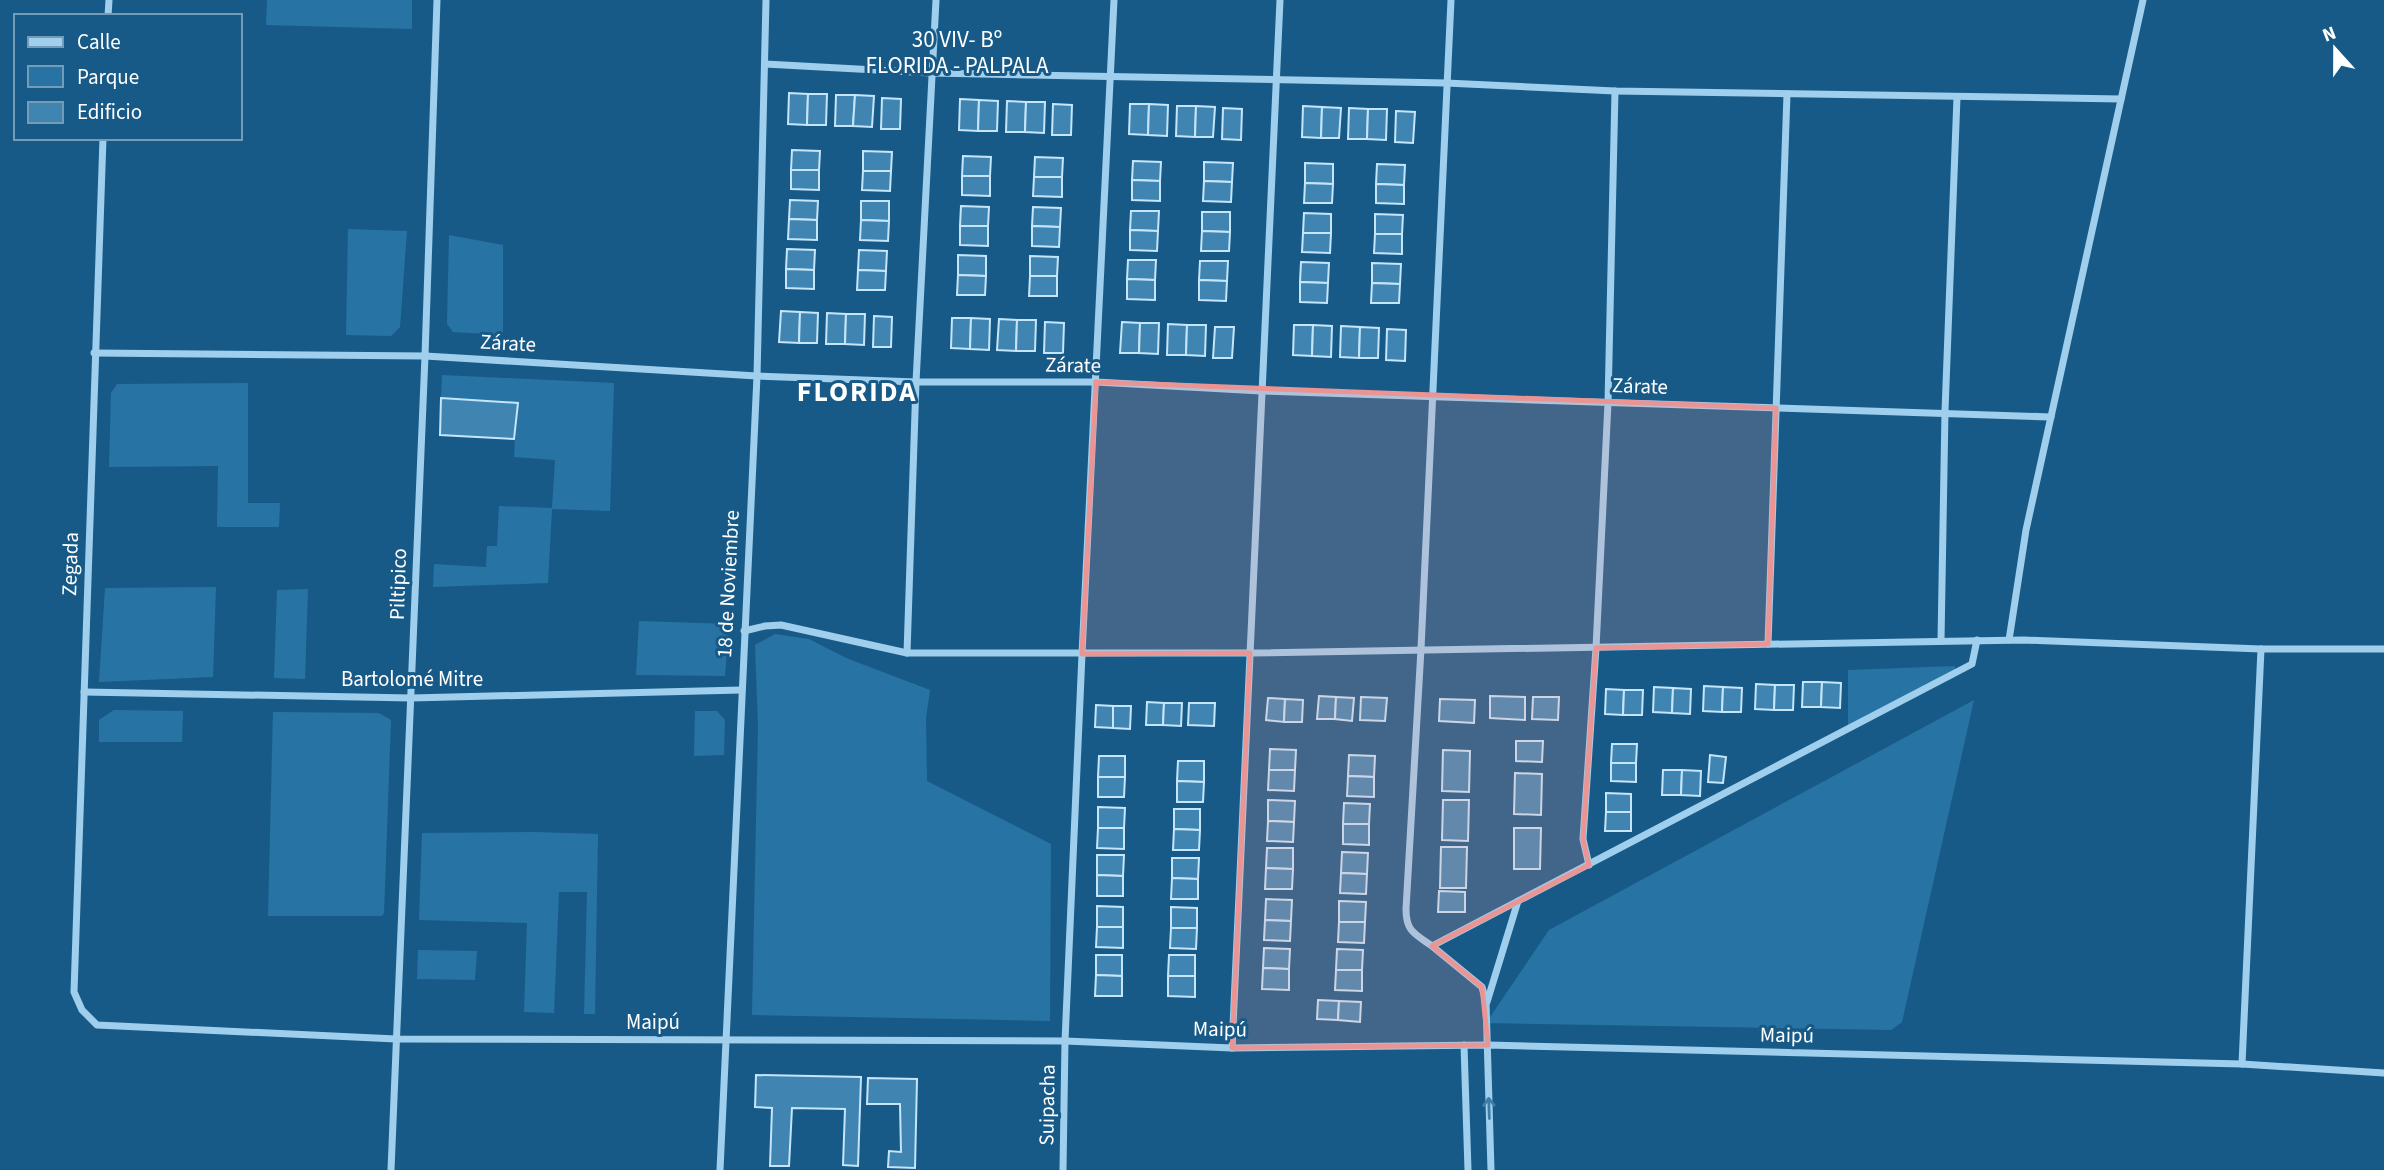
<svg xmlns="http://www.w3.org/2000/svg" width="2384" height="1170" viewBox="0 0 2384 1170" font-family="'Source Sans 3',sans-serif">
<rect width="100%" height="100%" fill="#185a87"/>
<!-- green -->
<g fill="#2774a4">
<polygon points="267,0 412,0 412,29 266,25"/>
<polygon points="348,229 407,231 400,327 391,336 346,335"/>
<polygon points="449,235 503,245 503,335 453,332 447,324"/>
<polygon points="442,375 614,383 610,511 552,509 548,583 433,587 434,564 486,567 487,546 497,546 499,506 552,508 555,460 514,457 517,403 441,398"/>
<polygon points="248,383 248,503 280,503 279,527 217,527 218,466 109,467 111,393 117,384"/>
<polygon points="216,587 213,677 99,682 105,588"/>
<polygon points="308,589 305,679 274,678 277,590"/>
<polygon points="639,621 729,624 725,676 636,675"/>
<polygon points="775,634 809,639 846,658 930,690 926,718 927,781 1051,844 1050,1021 752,1015 758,727 755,645"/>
<polygon points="1955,666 1955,677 1848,731 1848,670"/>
<polygon points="1974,700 1902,1022 1891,1030 1486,1023 1549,930"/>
<polygon points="114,710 183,711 182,742 99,742 99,720"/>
<polygon points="695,711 717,711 725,720 724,755 694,756"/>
<polygon points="273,712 379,713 391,720 384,913 382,916 268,916"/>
<polygon points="535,832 598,834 595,1014 584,1014 587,892 559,892 554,1013 524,1012 527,923 419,920 422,833"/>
<polygon points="418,950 477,951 475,980 417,979"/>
</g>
<!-- building -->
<g fill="#4085b1" stroke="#c4e5fa" stroke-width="2">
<polygon points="789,93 808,94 807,125 788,124"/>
<polygon points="808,94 827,94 826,125 807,125"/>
<polygon points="836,95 855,95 853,126 835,126"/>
<polygon points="855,95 874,96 872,127 853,126"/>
<polygon points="882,98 901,99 900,129 881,129"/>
<polygon points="960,99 979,100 978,131 959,130"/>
<polygon points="979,100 998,101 997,131 978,131"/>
<polygon points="1007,101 1026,102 1025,132 1006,132"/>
<polygon points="1026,102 1045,102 1044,133 1025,132"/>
<polygon points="1053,104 1072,105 1071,135 1052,135"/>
<polygon points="1130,104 1149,104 1148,135 1129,134"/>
<polygon points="1149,104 1168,105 1167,136 1148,135"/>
<polygon points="1177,106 1196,106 1195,137 1176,136"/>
<polygon points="1196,106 1215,107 1213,137 1195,137"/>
<polygon points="1303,106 1322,107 1321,138 1302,137"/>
<polygon points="1322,107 1341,108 1339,138 1321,138"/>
<polygon points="1223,108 1242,109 1241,140 1222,139"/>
<polygon points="1349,108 1368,109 1367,139 1348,139"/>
<polygon points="1368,109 1387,109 1386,140 1367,139"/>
<polygon points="1396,111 1415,112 1413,143 1395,142"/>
<polygon points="792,150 820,151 819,170 791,170"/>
<polygon points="863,151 892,152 891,171 863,171"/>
<polygon points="963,156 991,157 990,176 962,176"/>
<polygon points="1035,157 1063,158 1062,177 1034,177"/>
<polygon points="1133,161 1161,162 1160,181 1132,180"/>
<polygon points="1204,162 1233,163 1232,182 1204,181"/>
<polygon points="1305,163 1333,164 1333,184 1305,183"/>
<polygon points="1377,164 1405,165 1404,185 1376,184"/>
<polygon points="791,170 819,170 819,190 791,189"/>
<polygon points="863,171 891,171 890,191 862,190"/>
<polygon points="962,176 990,176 990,196 962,195"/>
<polygon points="1034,177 1062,177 1062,197 1033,196"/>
<polygon points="1132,180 1160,181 1160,201 1132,200"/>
<polygon points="1204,181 1232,182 1231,202 1203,201"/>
<polygon points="1305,183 1333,184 1332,203 1304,203"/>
<polygon points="1376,184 1404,185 1404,204 1376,203"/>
<polygon points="790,200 818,201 817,220 789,219"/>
<polygon points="861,201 889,201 889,221 861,220"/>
<polygon points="961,206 989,207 988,226 960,226"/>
<polygon points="1033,207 1061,208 1060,227 1032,226"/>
<polygon points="1131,211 1159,211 1158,231 1130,230"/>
<polygon points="1202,212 1230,212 1230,232 1202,231"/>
<polygon points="1304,213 1331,214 1331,233 1303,233"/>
<polygon points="1375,214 1403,215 1402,234 1375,234"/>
<polygon points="789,219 817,220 817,240 788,239"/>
<polygon points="861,220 889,221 888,241 860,240"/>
<polygon points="960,226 988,226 988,246 960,245"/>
<polygon points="1032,226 1060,227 1059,247 1032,246"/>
<polygon points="1130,230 1158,231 1157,251 1130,250"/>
<polygon points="1202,231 1230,232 1229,251 1201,251"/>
<polygon points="1303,233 1331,233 1330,253 1302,252"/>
<polygon points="1375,234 1402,234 1402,254 1374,253"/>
<polygon points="787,249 815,250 814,270 786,269"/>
<polygon points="859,250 887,251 886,271 858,270"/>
<polygon points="958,255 986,256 986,276 958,275"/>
<polygon points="1030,256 1058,257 1057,276 1030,276"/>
<polygon points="1128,260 1156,260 1155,280 1127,279"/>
<polygon points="1200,261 1228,261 1227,281 1199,280"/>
<polygon points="1301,262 1329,263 1328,283 1300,282"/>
<polygon points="1372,263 1401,264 1400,284 1372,283"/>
<polygon points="786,269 814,270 814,289 786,288"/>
<polygon points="858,270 886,271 885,290 857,290"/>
<polygon points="958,275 986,276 985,295 957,295"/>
<polygon points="1030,276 1057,276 1057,296 1029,296"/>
<polygon points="1127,279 1155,280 1155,300 1127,299"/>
<polygon points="1199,280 1227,281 1226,301 1199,300"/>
<polygon points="1300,282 1328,283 1327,303 1300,302"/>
<polygon points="1372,283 1400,284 1399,303 1371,303"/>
<polygon points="781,311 800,312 799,343 779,342"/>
<polygon points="800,312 818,313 817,343 799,343"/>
<polygon points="827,313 846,314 845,344 826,344"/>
<polygon points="846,314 865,314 864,345 845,344"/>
<polygon points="874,316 892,317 891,347 873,347"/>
<polygon points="952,318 971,318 970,349 951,348"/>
<polygon points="971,318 990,319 989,350 970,349"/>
<polygon points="999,319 1017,320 1016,351 997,350"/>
<polygon points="1017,320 1036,320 1035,351 1016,351"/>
<polygon points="1045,322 1064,323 1063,353 1044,353"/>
<polygon points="1122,322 1140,323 1139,353 1120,353"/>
<polygon points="1140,323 1159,323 1158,354 1139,353"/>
<polygon points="1168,324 1187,325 1186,355 1167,355"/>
<polygon points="1187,325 1206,325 1205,356 1186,355"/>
<polygon points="1294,325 1313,325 1312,356 1293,355"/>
<polygon points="1313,325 1332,326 1331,357 1312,356"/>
<polygon points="1341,326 1360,327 1359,358 1340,357"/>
<polygon points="1215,327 1234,327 1232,358 1213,358"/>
<polygon points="1360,327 1379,328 1378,358 1359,358"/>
<polygon points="1387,329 1406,330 1405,361 1386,360"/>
<polygon points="441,398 518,403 514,439 440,435"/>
<polygon points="1803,682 1822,682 1821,707 1802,707"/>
<polygon points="1822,682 1841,683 1840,708 1821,707"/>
<polygon points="1756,684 1775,685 1774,710 1755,709"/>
<polygon points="1775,685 1794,685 1793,710 1774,710"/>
<polygon points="1704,686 1723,687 1722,712 1703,711"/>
<polygon points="1654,687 1673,688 1672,713 1653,712"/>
<polygon points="1723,687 1742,688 1741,712 1722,712"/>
<polygon points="1673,688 1691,689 1690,714 1672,713"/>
<polygon points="1606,689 1624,690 1623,715 1605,714"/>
<polygon points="1624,690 1643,690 1642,715 1623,715"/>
<polygon points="1319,696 1336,697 1335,719 1317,719"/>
<polygon points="1490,696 1525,697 1525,720 1490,718"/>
<polygon points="1336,697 1354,698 1352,721 1335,719"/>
<polygon points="1361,697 1387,698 1385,721 1360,720"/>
<polygon points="1533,697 1559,697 1558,720 1532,719"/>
<polygon points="1268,698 1285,699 1284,722 1266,720"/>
<polygon points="1285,699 1303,700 1302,722 1284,722"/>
<polygon points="1440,699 1475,700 1474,723 1439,721"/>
<polygon points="1147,702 1164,703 1163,725 1146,725"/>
<polygon points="1164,703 1182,703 1181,726 1163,725"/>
<polygon points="1189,703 1215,703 1214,726 1188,725"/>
<polygon points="1096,705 1113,706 1113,728 1095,727"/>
<polygon points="1113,706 1131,706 1130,729 1113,728"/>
<polygon points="1516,741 1543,741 1542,762 1516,761"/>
<polygon points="1612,744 1637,744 1636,763 1611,763"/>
<polygon points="1270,749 1296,750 1295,770 1269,770"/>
<polygon points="1443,750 1470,751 1469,792 1442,791"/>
<polygon points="1349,755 1375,756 1374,777 1348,776"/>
<polygon points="1710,755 1726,757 1723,783 1708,782"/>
<polygon points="1099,756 1125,756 1125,777 1098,777"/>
<polygon points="1178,761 1204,761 1204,782 1177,781"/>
<polygon points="1611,763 1636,763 1636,782 1611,781"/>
<polygon points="1269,770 1295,770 1294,791 1268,790"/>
<polygon points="1663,770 1682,770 1681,795 1662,795"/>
<polygon points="1682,770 1701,771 1700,796 1681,795"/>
<polygon points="1515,773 1542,774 1541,815 1514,814"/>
<polygon points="1348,776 1374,777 1374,797 1347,796"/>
<polygon points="1098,777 1125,777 1124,797 1098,797"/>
<polygon points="1177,781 1204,782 1203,802 1177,802"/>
<polygon points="1606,793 1631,794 1631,812 1606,812"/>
<polygon points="1268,800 1295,801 1294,822 1268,821"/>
<polygon points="1443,800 1469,800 1468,841 1442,840"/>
<polygon points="1344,803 1370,804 1369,824 1343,824"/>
<polygon points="1098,807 1125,808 1124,828 1098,828"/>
<polygon points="1174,809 1200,809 1200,830 1174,829"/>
<polygon points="1606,812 1631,812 1631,831 1605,831"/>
<polygon points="1268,821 1294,822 1293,842 1267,841"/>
<polygon points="1343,824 1369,824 1369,845 1343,844"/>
<polygon points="1098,828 1124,828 1124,849 1097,848"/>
<polygon points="1514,828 1541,828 1540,869 1514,869"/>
<polygon points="1174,829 1200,830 1199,850 1173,850"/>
<polygon points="1441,847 1467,847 1466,888 1440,888"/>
<polygon points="1267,848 1293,848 1293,869 1266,868"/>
<polygon points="1342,852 1368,853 1367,874 1341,873"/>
<polygon points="1097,855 1124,855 1123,876 1097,875"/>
<polygon points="1172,858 1199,858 1198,879 1172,878"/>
<polygon points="1266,868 1293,869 1292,889 1265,889"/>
<polygon points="1341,873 1367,874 1366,894 1340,893"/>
<polygon points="1097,875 1123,876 1123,896 1097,896"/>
<polygon points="1172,878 1198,879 1198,899 1171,899"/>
<polygon points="1439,891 1465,892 1465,912 1438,912"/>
<polygon points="1266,899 1292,900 1291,921 1265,920"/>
<polygon points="1339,901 1366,902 1365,922 1339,922"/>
<polygon points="1097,906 1123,907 1123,927 1097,927"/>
<polygon points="1171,907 1197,908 1197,928 1171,928"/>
<polygon points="1265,920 1291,921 1290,941 1264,940"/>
<polygon points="1339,922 1365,922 1364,943 1338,942"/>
<polygon points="1097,927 1123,927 1123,948 1096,947"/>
<polygon points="1171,928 1197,928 1196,949 1170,948"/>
<polygon points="1264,948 1290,949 1289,969 1263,968"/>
<polygon points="1337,949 1363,950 1362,970 1336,970"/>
<polygon points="1096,955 1122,955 1122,976 1096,975"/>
<polygon points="1169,955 1195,955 1195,976 1168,976"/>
<polygon points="1263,968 1289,969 1289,990 1262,989"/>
<polygon points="1336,970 1362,970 1362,991 1335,990"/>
<polygon points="1096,975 1122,976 1122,996 1095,996"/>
<polygon points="1168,976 1195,976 1195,997 1168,996"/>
<polygon points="1318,1000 1339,1001 1338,1020 1317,1019"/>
<polygon points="1339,1001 1361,1002 1360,1022 1338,1020"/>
<polygon points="756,1075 861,1077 858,1166 843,1165 845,1109 792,1108 789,1166 770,1166 772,1108 755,1107"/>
<polygon points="868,1078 917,1079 915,1168 888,1167 889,1151 901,1152 900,1104 867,1104"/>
</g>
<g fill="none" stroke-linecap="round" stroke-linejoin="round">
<!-- street -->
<g stroke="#9fcfed" stroke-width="7">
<path d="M1451,0L1421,649L1406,909C1406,932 1415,934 1432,946L1972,664L1977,640"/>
<polyline points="108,16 109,0"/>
<polyline points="765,64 931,73 1446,83 1615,91 2121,99"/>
<polyline points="103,138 74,992 82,1010 97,1025 396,1039 1065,1041 1232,1048 1488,1045 2242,1064 2384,1073"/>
<polyline points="94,353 425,356 757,376 916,382 1096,382 1261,391 2051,417"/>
<polyline points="744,631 765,626 781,625 907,653 1250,653 2024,640 2261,649 2384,649"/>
<polyline points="2009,640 2026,530 2143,0"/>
<polyline points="1941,641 1945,411 1957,97"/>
<polyline points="1768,644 1787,94"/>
<polyline points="907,653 916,382 936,0"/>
<polyline points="84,692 411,698 741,690"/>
<polyline points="1589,865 1583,839 1596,648 1608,403 1615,91"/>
<polyline points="1432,946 1482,987 1486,1002 1491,1170"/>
<polyline points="1487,1002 1518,901"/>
<polyline points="1464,1045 1468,1170"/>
<polyline points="1232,1048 1280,0"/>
<polyline points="2242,1064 2261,649"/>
<polyline points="391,1170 425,356 437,0"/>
<polyline points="720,1170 757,376 766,0"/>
<polyline points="1063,1170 1065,1041 1082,654 1114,0"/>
</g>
</g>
<!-- one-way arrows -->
<defs><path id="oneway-shaft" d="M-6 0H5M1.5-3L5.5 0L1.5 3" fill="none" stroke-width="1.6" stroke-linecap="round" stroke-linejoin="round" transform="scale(1.75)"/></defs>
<use stroke="#407da6" href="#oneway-shaft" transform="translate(1489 1108) rotate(-92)"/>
<!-- marked area -->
<path fill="#ea9494" fill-opacity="0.2" stroke="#ea9494" stroke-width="5" stroke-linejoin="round" d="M1096,382L1776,408L1768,644L1596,648L1583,839L1589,865L1432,946L1482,987L1488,1045L1232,1048L1250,653L1082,654Z"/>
<g text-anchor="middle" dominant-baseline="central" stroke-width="6" stroke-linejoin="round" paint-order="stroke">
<!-- street labels -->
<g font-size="21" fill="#fff" stroke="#185a87">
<text transform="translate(508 343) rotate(3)">Zárate</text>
<text transform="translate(1073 365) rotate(1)">Zárate</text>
<text transform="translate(1640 386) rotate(2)">Zárate</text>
<text transform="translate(70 564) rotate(-88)">Zegada</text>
<text transform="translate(398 584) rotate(-88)">Piltipico</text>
<text transform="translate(728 584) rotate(-87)">18 de Noviembre</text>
<text x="412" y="679">Bartolomé Mitre</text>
<text x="653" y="1022">Maipú</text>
<text transform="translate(1220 1029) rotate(1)">Maipú</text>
<text transform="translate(1787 1035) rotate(1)">Maipú</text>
<text transform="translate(1047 1105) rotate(-89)">Suipacha</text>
</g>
<!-- neighbourhood labels -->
<g font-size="23" fill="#fff" stroke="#185a87">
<text x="957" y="39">30 VIV- Bº<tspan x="957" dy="26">FLORIDA - PALPALA</tspan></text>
</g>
<!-- district labels -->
<g font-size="28" font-weight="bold" letter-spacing="2" fill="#fff" stroke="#185a87">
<text x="857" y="392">FLORIDA</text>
</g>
</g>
<!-- legend -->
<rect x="14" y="14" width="228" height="126" fill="#185a87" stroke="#749cb7" stroke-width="2"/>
<rect x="28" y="37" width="35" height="10" fill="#9fcfed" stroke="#749cb7" stroke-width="2"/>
<text x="77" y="49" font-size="21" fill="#ffffff">Calle</text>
<rect x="28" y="66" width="35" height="21" fill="#2774a4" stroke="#749cb7" stroke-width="2"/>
<text x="77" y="84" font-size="21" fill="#ffffff">Parque</text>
<rect x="28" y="102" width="35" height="21" fill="#4085b1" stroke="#749cb7" stroke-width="2"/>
<text x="77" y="119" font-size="21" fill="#ffffff">Edificio</text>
<!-- north arrow -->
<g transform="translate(2335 49) rotate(339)" stroke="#185a87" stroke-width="5" paint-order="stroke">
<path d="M0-5L12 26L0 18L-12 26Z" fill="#ffffff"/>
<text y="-10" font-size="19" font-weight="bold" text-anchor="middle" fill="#ffffff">N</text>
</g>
</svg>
